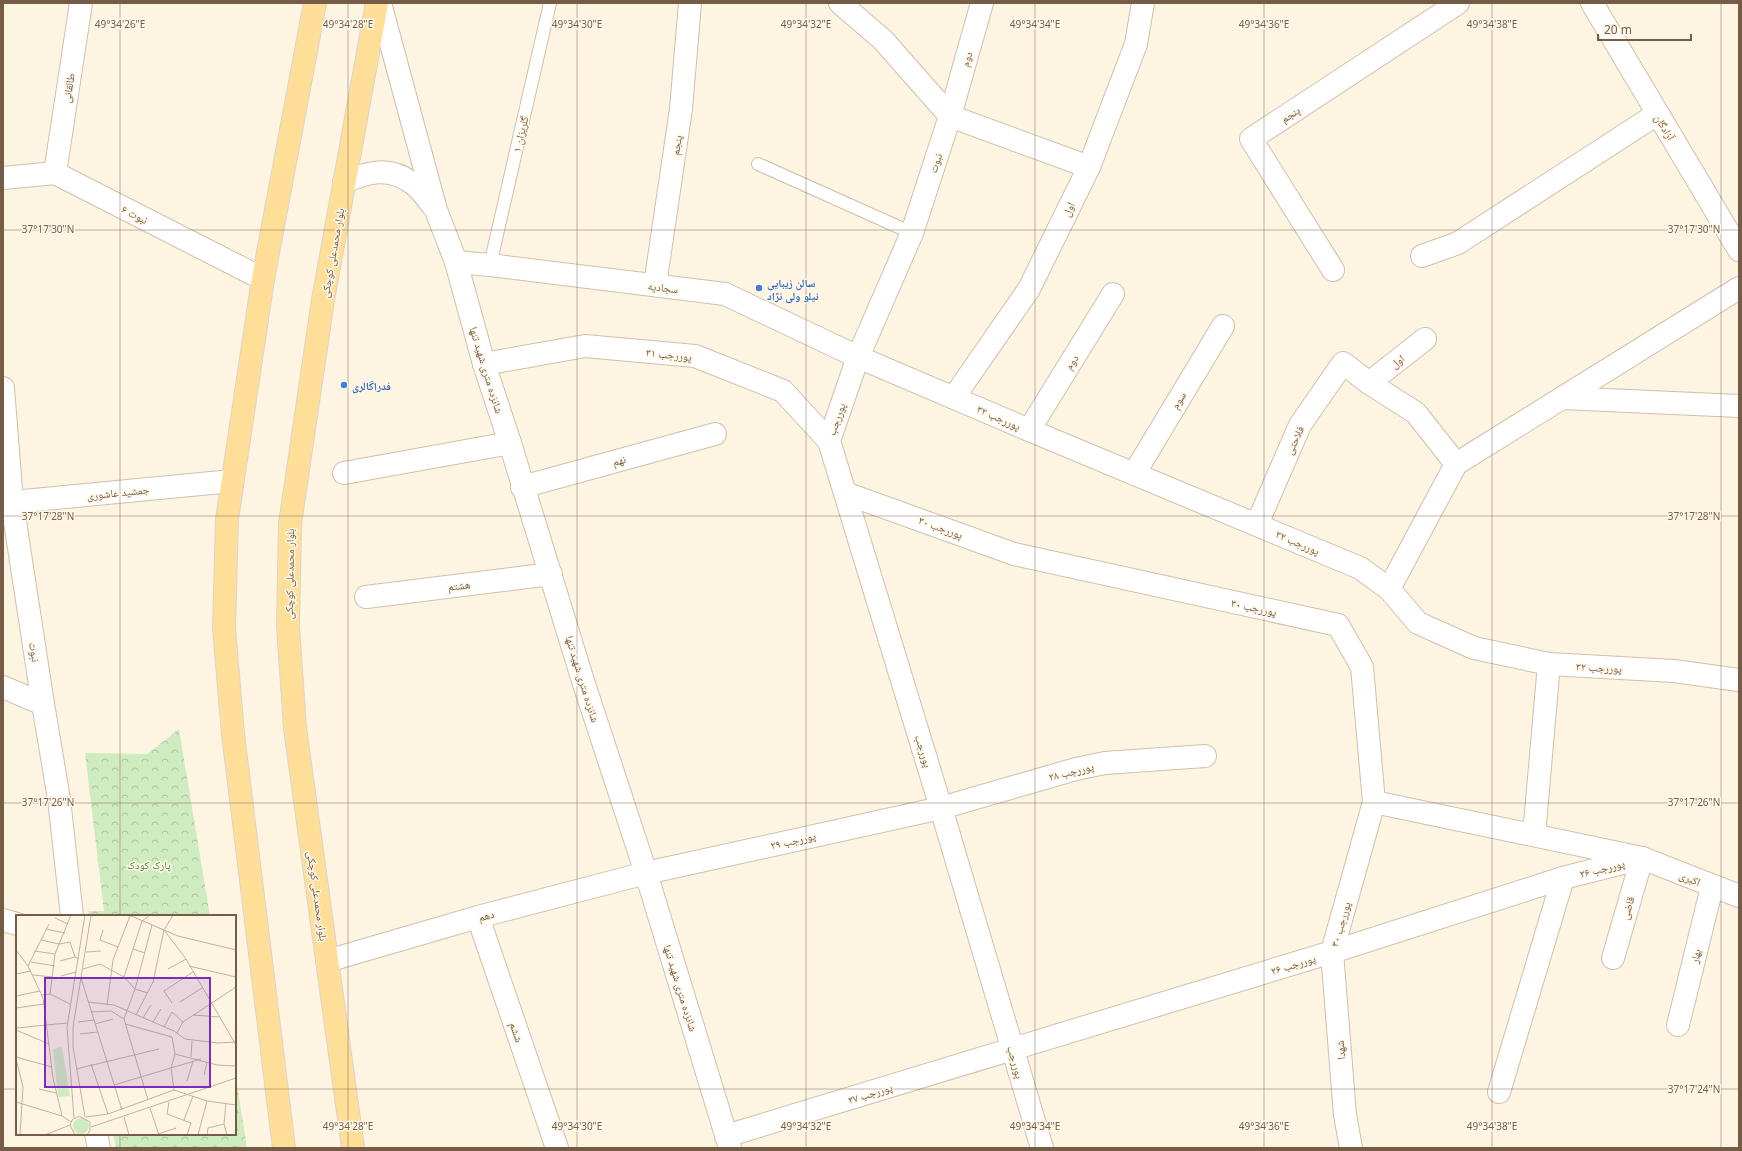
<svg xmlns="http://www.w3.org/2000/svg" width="1742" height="1151" viewBox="0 0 1742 1151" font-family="'Noto Sans','Noto Naskh Arabic',sans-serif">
<defs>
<pattern id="park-crowns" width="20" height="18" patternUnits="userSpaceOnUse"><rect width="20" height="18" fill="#cfecc0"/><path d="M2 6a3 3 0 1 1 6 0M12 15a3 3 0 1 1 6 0" fill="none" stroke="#adc29e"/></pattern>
</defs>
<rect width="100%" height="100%" fill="#fdf4e2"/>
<!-- park -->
<g fill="url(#park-crowns)">
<polygon points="179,729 210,916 89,916 88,911 104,911 85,753 147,754"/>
<polygon points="235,1072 247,1148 116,1148 113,1134 235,1134"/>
</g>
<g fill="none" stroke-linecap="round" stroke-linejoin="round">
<!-- service casing -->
<g stroke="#d1bfab" stroke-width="14">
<g id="service">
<polyline points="758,164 912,233"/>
<polyline points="490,265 550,3"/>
</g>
</g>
<!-- minor casing -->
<g stroke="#d1bfab" stroke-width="24">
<g id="minor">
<polyline points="840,3 883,40 950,116 912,233 858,357"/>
<polyline points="982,3 950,116 1089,167"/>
<polyline points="1592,3 1739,250"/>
<polyline points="55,173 81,3"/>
<polyline points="3,178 55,173 263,279"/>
<polyline points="1422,256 1458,243 1657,114"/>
<polyline points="456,262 490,265 725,294 858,357 1029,430 1360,568 1389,589 1418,623 1474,648 1549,664 1674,671 1739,680"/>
<polyline points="1333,270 1251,139 1458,3"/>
<polyline points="655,285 681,109 690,3"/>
<polyline points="484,364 585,346 695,356 783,391 829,441"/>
<polyline points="1369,383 1425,339"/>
<polyline points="954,397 1029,289 1089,167 1136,44 1143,3"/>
<polyline points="1562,398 1739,406"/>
<polyline points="1029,430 1113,294"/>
<polyline points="1456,464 1739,288"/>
<polyline points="344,473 510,443"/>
<polyline points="1134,474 1223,326"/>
<polyline points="522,487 715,434"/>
<polyline points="845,493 1014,554 1338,625 1362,667 1374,802 1332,952 1345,1115 1351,1148"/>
<polyline points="3,503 232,481"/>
<polyline points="1257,524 1300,425 1343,363 1369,383 1416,413 1456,464 1389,589"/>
<polyline points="366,597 551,574"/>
<polyline points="3,687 43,704"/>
<polyline points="1374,802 1642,858 1739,896"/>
<polyline points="1534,835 1549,664"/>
<polyline points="478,917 557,1148"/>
<polyline points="3,920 17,924"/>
<polyline points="1613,958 1642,858"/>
<polyline points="327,961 478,917 646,873 941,808 1076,769 1105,763 1205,756"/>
<polyline points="1678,1025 1712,887"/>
<polyline points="1499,1092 1563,878"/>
<polyline points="726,1136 1332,952 1563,878 1642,858"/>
</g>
</g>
<!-- tertiary casing -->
<g stroke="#d1bfab" stroke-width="24">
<g id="tertiary">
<polyline points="380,3 436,210 456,262 484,364 510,443 583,681 646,873 730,1148"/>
<path d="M344,182C368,172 389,166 412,183C420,188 427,199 433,206"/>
<polyline points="858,357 829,441 941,808 1042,1148"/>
<polyline points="3,388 12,502 43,704 59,799 72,916"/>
<polyline points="96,1134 99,1148"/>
</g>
</g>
<!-- primary casing -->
<g stroke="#dbd4cf" stroke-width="24">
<g id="primary">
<polyline points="284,1148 233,734 224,628 227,519 263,279 315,3"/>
<polyline points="353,1148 295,728 288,626 290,524 323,300 377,3"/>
</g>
</g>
<!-- service -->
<use href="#service" stroke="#fff" stroke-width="12"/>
<!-- minor -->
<use href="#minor" stroke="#fff" stroke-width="22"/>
<!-- tertiary -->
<use href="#tertiary" stroke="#fff" stroke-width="22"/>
<!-- primary -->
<use href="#primary" stroke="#ffdf97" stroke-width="22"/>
</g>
<!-- ticks -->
<path fill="none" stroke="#765b47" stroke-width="1" stroke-opacity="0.45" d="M120,3V916M348,3V1148M577,3V1148M806,3V1148M1035,3V1148M1264,3V1148M1492,3V1148M1721,3V1148M3,230H1739M3,516H1739M3,803H1739M3,1089H17M235,1089H1739M120,1134V1148"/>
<!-- markers -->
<g fill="#3f7fe0" stroke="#fff8e9" stroke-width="1.5">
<circle cx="759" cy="288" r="4"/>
<circle cx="344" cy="385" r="4"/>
</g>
<g text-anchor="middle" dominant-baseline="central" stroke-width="3" stroke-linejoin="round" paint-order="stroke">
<!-- street labels -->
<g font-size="11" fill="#765b47" stroke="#fff8e9">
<text transform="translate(966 59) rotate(-74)">دوم</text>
<text transform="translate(68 88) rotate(-81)">طالقانی</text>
<text transform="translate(1290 114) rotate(-33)">پنجم</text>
<text transform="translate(1665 127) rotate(59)">آزادگان</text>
<text transform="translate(520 134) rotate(-77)">گلریزان ۱</text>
<text transform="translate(676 145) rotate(-81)">پنجم</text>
<text transform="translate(935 163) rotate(-72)">نبوت</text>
<text transform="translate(1068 209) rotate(-64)">اول</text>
<text transform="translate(135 214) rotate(27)">نبوت ۶</text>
<text transform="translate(332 253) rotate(-80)">بلوار محمدعلی کوچکی</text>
<text transform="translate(663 287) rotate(7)">سجادیه</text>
<text transform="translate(669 354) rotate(6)">پوررجب ۳۱</text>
<text transform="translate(1397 361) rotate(-38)">اول</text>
<text transform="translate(1071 362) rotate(-58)">دوم</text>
<text transform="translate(487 370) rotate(73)">شانزده متری شهید تنها</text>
<text transform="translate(1178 400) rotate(-59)">سوم</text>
<text transform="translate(999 417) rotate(24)">پوررجب ۳۲</text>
<text transform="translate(836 419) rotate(-71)">پوررجب</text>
<text transform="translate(1294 440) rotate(-65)">فلاحتی</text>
<text transform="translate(619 460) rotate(-15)">نهم</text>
<text transform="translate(118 492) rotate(-6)">جمشید عاشوری</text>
<text transform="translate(941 527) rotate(20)">پوررجب ۳۰</text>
<text transform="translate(1298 542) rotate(23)">پوررجب ۳۲</text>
<text transform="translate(289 574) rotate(-89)">بلوار محمدعلی کوچکی</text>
<text transform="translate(459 585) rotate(-7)">هشتم</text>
<text transform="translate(1254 607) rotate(12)">پوررجب ۳۰</text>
<text transform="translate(35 652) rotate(81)">نبوت</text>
<text transform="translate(1599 667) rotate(3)">پوررجب ۳۲</text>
<text transform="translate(583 679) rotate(73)">شانزده متری شهید تنها</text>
<text transform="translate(924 751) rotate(73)">پوررجب</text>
<text transform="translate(1071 771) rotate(-14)">پوررجب ۲۸</text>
<text transform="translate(793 840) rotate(-13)">پوررجب ۲۹</text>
<text transform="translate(1602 868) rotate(-14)">پوررجب ۲۶</text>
<text transform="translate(1690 878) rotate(22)">اکبری</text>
<text transform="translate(318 896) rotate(82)">بلوار محمدعلی کوچکی</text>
<text transform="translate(1627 908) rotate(-74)">قاضی</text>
<text transform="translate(486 915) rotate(-15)">دهم</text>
<text transform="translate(1340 924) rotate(-74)">پوررجب ۳۰</text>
<text transform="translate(1695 956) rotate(-76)">بهار</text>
<text transform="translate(1293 964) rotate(-17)">پوررجب ۲۶</text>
<text transform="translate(681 988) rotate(73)">شانزده متری شهید تنها</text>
<text transform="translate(517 1032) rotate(71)">ششم</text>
<text transform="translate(1340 1050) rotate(-95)">شهدا</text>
<text transform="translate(1016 1062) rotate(74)">پوررجب</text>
<text transform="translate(870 1093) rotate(-17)">پوررجب ۲۷</text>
</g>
<!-- shop labels -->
<g font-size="11" font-weight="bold" fill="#366cbe" stroke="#fff8e9" text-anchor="start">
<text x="767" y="282">سالن زیبایی<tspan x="767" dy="13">نیلو ولی نژاد</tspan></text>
<text x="352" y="385">فدراگالری</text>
</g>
<!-- park labels -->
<g font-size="11" fill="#4d7d3e" stroke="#fff8e9">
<text x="149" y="864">پارک کودک</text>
</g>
</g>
<!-- overview -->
<g transform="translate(16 915)">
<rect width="220" height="220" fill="#fdf4e2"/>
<path d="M57 211a8 8 0 1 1 16 0a8 8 0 1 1-16 0Z" fill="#cfecc0"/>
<path d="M46,132L54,181L42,182L37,134Z" fill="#cfecc0"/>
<path fill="none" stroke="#c3b29f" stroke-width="1" d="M113,0L162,21L220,35M39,3L52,9M30,14L49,18M87,15L84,25L102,32M148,15L170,44L220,130M25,25L43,29L54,27L59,42L63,44M117,34L129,38M0,35L12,51L27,83L37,163L46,201M18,36L39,39M70,37L85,36M44,46L59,42M15,47L39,51M12,51L33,9M173,51L220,62M67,54L84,49L108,62L119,74L108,104L132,185M152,54L170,44M0,59L15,56M17,60L37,62M45,61L60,57M108,62L126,6L134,0M65,63L106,195M132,78L119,74L136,10M34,79L39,39L55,0M25,80L34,79L54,89M0,81L24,76M72,87L98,90L158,116L169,124L202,128L220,127M164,87L186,73M156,88L148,76L177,57M91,90L97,45L114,1M0,93L28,89M75,97L95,96L108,104M120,100L137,67L148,15L157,0M177,100L203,102M127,103L135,90M62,107L78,105M137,107L145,94M167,107L220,72M79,109L97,104M109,109L156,122L159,139L155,153L158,175M148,112L156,97L167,107L161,118M0,113L51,108M0,115L33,129M64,119L81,117M159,139L201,150L220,151M0,142L36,152M175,142L176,126M0,144L7,172L4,220M75,149L92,199M60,154L143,134M188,160L191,147M171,166L177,146M98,170L185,144M23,174L40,178M158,175L191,186L220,190M0,187L46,201L55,207M153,187L151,199L175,208L171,220M210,188L208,209L211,220M134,193L143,220M69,202L57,132V112L75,0M70,202L92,199L158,175M108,202L113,220M58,203L51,112L69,0M168,205L177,181M75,212L220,163M29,220L54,210M59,220L54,210L56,205L63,201L74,207V215L71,220M139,220L160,213M182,220L191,186M191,220L192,213L208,209"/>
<path fill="#7b2cbf" fill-opacity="0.15" stroke="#7b2cbf" stroke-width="2" d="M29,63H194V172H29Z"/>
<rect width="220" height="220" fill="none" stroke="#765b47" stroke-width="2"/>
</g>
<g font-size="10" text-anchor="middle" fill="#765b47" stroke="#fff8e9" stroke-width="3" stroke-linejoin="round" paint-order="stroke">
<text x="120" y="28">49°34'26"E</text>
<text x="348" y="28">49°34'28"E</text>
<text x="577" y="28">49°34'30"E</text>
<text x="806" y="28">49°34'32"E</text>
<text x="1035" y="28">49°34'34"E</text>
<text x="1264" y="28">49°34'36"E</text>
<text x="1492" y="28">49°34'38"E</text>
<text x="48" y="233">37°17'30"N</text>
<text x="1694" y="233">37°17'30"N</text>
<text x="48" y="520">37°17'28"N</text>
<text x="1694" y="520">37°17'28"N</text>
<text x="48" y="806">37°17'26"N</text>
<text x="1694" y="806">37°17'26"N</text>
<text x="1694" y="1093">37°17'24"N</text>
<text x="348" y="1130">49°34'28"E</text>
<text x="577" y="1130">49°34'30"E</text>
<text x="806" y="1130">49°34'32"E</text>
<text x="1035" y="1130">49°34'34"E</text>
<text x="1264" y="1130">49°34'36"E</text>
<text x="1492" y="1130">49°34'38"E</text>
</g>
<!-- border -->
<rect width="1742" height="1151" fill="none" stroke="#765b47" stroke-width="8"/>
<!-- scale -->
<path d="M1598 34v6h93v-6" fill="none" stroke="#765b47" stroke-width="2"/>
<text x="1604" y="34" font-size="12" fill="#765b47" stroke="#fff8e9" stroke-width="3" paint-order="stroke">20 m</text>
</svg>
